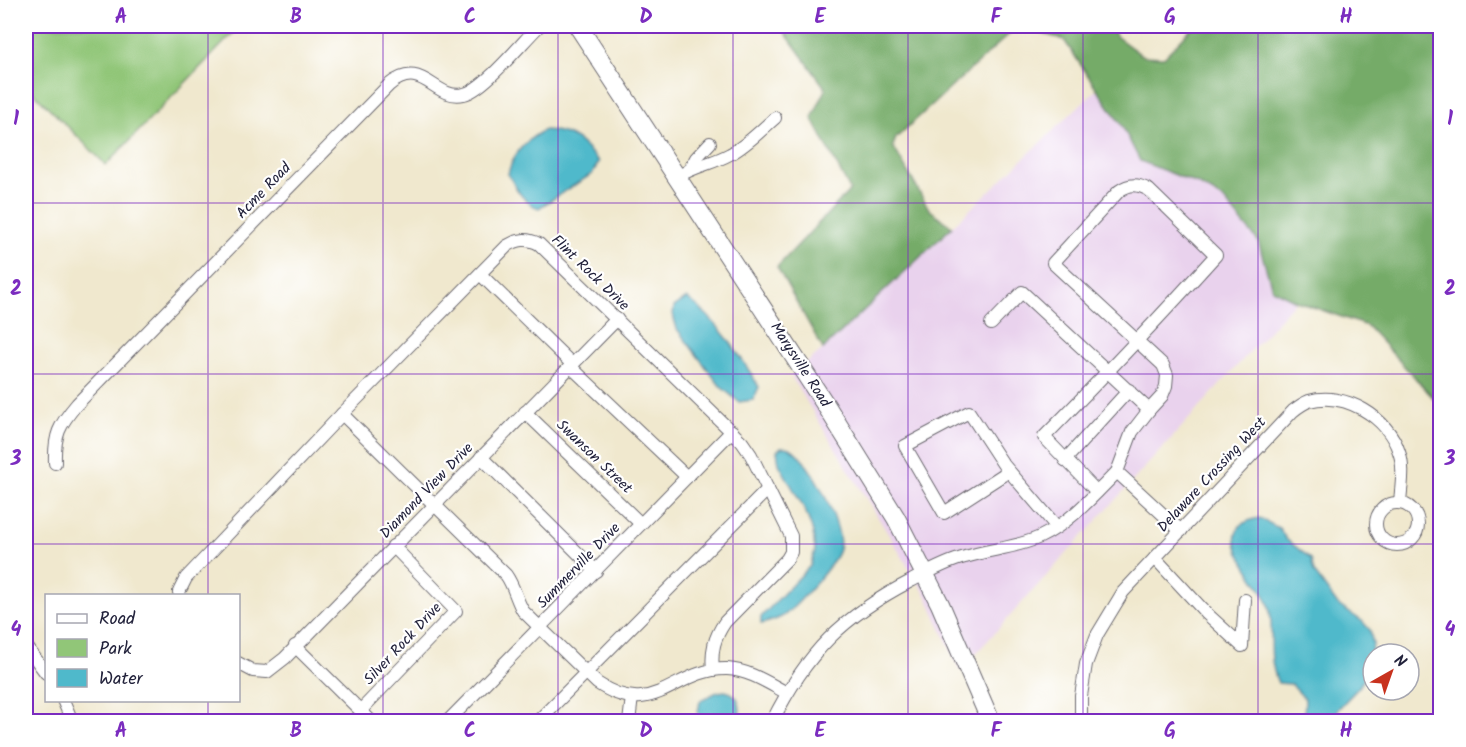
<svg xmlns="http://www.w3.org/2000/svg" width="1466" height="747" viewBox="0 0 1466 747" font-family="Kalam,sans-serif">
<rect width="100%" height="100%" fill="#fff"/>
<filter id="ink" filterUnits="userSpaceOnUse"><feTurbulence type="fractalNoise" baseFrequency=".0167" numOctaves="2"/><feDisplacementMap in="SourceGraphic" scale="12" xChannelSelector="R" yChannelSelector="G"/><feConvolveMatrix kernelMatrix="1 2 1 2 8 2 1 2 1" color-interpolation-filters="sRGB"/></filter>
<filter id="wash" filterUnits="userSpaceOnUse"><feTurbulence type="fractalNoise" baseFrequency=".008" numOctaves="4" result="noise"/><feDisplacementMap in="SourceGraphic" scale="24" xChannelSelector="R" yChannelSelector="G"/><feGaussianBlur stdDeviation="1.35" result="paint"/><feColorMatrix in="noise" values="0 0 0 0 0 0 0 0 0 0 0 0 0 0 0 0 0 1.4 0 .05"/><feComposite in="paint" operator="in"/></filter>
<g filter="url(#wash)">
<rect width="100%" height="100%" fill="#f0e8ce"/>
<!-- built -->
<polygon fill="#e9d2ed" points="1097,89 1122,126 1140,161 1198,184 1222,198 1258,241 1272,289 1296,301 960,671 927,597 791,376 823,349"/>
<!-- green -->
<polygon fill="#91c678" stroke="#5a745a" stroke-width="1.5" points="26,26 240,26 106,165 26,85"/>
<!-- forest -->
<polygon fill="#74ab68" stroke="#4b6652" stroke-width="1.5" points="780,26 1111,26 1117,37 1143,56 1164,57 1194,26 1440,26 1440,405 1367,326 1296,301 1272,289 1258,241 1222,198 1198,184 1140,161 1122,126 1064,40 1018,26 896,138 893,146 929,209 952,227 823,349 777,267 850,190 812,118 826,89"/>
<!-- water -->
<g fill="#4fb9cb" stroke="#386e83" stroke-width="1.5">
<path d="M544,130C572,131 582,142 599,162L592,174L539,208C523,203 516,188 508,174C513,153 525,141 544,130Z"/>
<path d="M687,298C718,320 740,355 759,387L753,400L739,402L721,387L677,329L673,315L674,307Z"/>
<path d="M781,447C784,447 787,447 790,448C810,459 845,528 839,549C836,563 795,608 783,616C776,620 769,622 761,624V617L810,566L815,551L813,532L805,510L779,464L777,451Z"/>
<path d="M1259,518L1279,528L1286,539L1311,559L1314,572L1338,605L1362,621L1370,630L1373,645L1366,675L1359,687L1337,710L1332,721H1302L1304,719L1305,699L1291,684L1278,683C1266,655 1275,633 1269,606C1264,582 1203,528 1259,518Z"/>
<path d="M725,691C741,694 741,708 739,721H701L698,712L700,701L717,692Z"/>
</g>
</g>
<g filter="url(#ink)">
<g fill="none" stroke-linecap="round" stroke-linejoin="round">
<!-- minor casing -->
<g stroke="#6a676e" stroke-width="14">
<g id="minor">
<polyline points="690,169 696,158 710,143"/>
<path d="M677,177C694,166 712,164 730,154C746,146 761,130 775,118"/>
<polyline points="480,274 572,364"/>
<path d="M991,324L1022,292L1149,410L1162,396L1166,386L1167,375L1163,365L1053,263L1119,191C1130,183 1138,184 1149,190L1216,255C1160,317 1103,377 1044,437L1097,492"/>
<polyline points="570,366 687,477"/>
<polyline points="525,412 641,524"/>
<path d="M342,414L506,575C514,586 516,599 523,611L597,683C655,722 674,668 727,669C749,670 768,683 787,693"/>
<polyline points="481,457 596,571"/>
<polyline points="1065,460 1129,390"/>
<path d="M55,463C54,435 59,425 77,404L389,85C423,57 434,101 464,94C484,90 523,41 539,26"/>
<polyline points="1009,471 944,513 905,446 969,412 1003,464 1056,526"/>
<polyline points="1117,472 1132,432 1149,410"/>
<circle cx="1397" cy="524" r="21"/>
<polyline points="1155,558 1206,613 1242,646 1245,600"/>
<path d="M180,596L179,592L186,578L342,414L507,246C518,239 527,238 539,244L742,442L751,455L791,536V552L787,559L725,622C714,638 711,651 713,670"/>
<polyline points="26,646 46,673"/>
<polyline points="295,646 372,722"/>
<polyline points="238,663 253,671 267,672 285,658 617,319"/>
<polyline points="63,700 69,714 70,722"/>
<polyline points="361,710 456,611 393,546"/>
<polyline points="447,722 732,431"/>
<polyline points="537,722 768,489"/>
<polyline points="629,722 632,697"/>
<path d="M772,722C806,653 843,616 911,581C928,572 946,562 965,557C990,549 1016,548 1040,537C1070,523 1094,495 1117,472L1181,531"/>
<path d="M1081,722V696L1086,664L1097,635L1123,592L1293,411C1298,407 1304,403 1309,401C1345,391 1388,417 1399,452C1405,468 1401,486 1400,503"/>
</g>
</g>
<!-- highway casing -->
<g stroke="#6a676e" stroke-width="20">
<polyline id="highway" points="578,26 827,407 896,518 940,604 991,722"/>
</g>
<!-- minor -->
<use href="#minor" stroke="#fff" stroke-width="12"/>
<!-- highway -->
<use href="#highway" stroke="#fff" stroke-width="18"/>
</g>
</g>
<!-- grid -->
<path fill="none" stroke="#7b2cbf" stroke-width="1.5" stroke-opacity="0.55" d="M208,26V596M383,26V722M558,26V722M733,26V722M908,26V722M1083,26V722M1258,26V722M26,203H1440M26,374H1440M26,544H1440M208,700V722"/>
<g text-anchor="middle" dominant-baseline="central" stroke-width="4.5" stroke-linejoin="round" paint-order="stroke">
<!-- street labels -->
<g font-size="15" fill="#22223b" stroke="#fff">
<text transform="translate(264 191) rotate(-46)">Acme Road</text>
<text transform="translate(590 273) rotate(44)">Flint Rock Drive</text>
<text transform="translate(800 365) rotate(57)">Marysville Road</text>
<text transform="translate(594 457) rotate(44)">Swanson Street</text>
<text transform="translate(1212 475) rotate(-47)">Delaware Crossing West</text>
<text transform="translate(427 491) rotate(-46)">Diamond View Drive</text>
<text transform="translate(579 566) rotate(-46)">Summerville Drive</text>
<text transform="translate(403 644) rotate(-47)">Silver Rock Drive</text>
</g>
</g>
<!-- margin -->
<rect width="1466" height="747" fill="none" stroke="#fff" stroke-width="66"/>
<!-- legend -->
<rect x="45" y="594" width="195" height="108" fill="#ffffff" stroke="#a7a7b1" stroke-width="1.5"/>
<rect x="57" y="614" width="30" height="9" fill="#ffffff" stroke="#a7a7b1" stroke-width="1.5"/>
<text x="99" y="624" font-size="18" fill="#22223b">Road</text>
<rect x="57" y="639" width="30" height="18" fill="#91c678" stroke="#a7a7b1" stroke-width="1.5"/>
<text x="99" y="654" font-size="18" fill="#22223b">Park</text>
<rect x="57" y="669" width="30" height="18" fill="#4fb9cb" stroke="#a7a7b1" stroke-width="1.5"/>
<text x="99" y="684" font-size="18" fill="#22223b">Water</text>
<!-- north arrow -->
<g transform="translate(1391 672) rotate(40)"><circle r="28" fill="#ffffff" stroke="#a7a7b1" stroke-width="1.5"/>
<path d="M0-4.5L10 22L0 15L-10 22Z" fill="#c8321e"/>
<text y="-9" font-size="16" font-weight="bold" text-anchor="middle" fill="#22223b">N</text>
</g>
<rect x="33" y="33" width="1400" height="681" fill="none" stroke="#7b2cbf" stroke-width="2"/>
<g font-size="20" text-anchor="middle" font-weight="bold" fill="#7b2cbf">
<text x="121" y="23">A</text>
<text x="296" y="23">B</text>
<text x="470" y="23">C</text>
<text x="646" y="23">D</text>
<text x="820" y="23">E</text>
<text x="996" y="23">F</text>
<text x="1170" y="23">G</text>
<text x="1346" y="23">H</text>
<text x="16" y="125">1</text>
<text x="1450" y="125">1</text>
<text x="16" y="295">2</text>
<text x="1450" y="295">2</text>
<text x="16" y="465">3</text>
<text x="1450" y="465">3</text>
<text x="16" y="636">4</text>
<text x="1450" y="636">4</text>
<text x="121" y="737">A</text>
<text x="296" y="737">B</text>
<text x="470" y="737">C</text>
<text x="646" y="737">D</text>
<text x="820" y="737">E</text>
<text x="996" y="737">F</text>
<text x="1170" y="737">G</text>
<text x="1346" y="737">H</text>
</g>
</svg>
